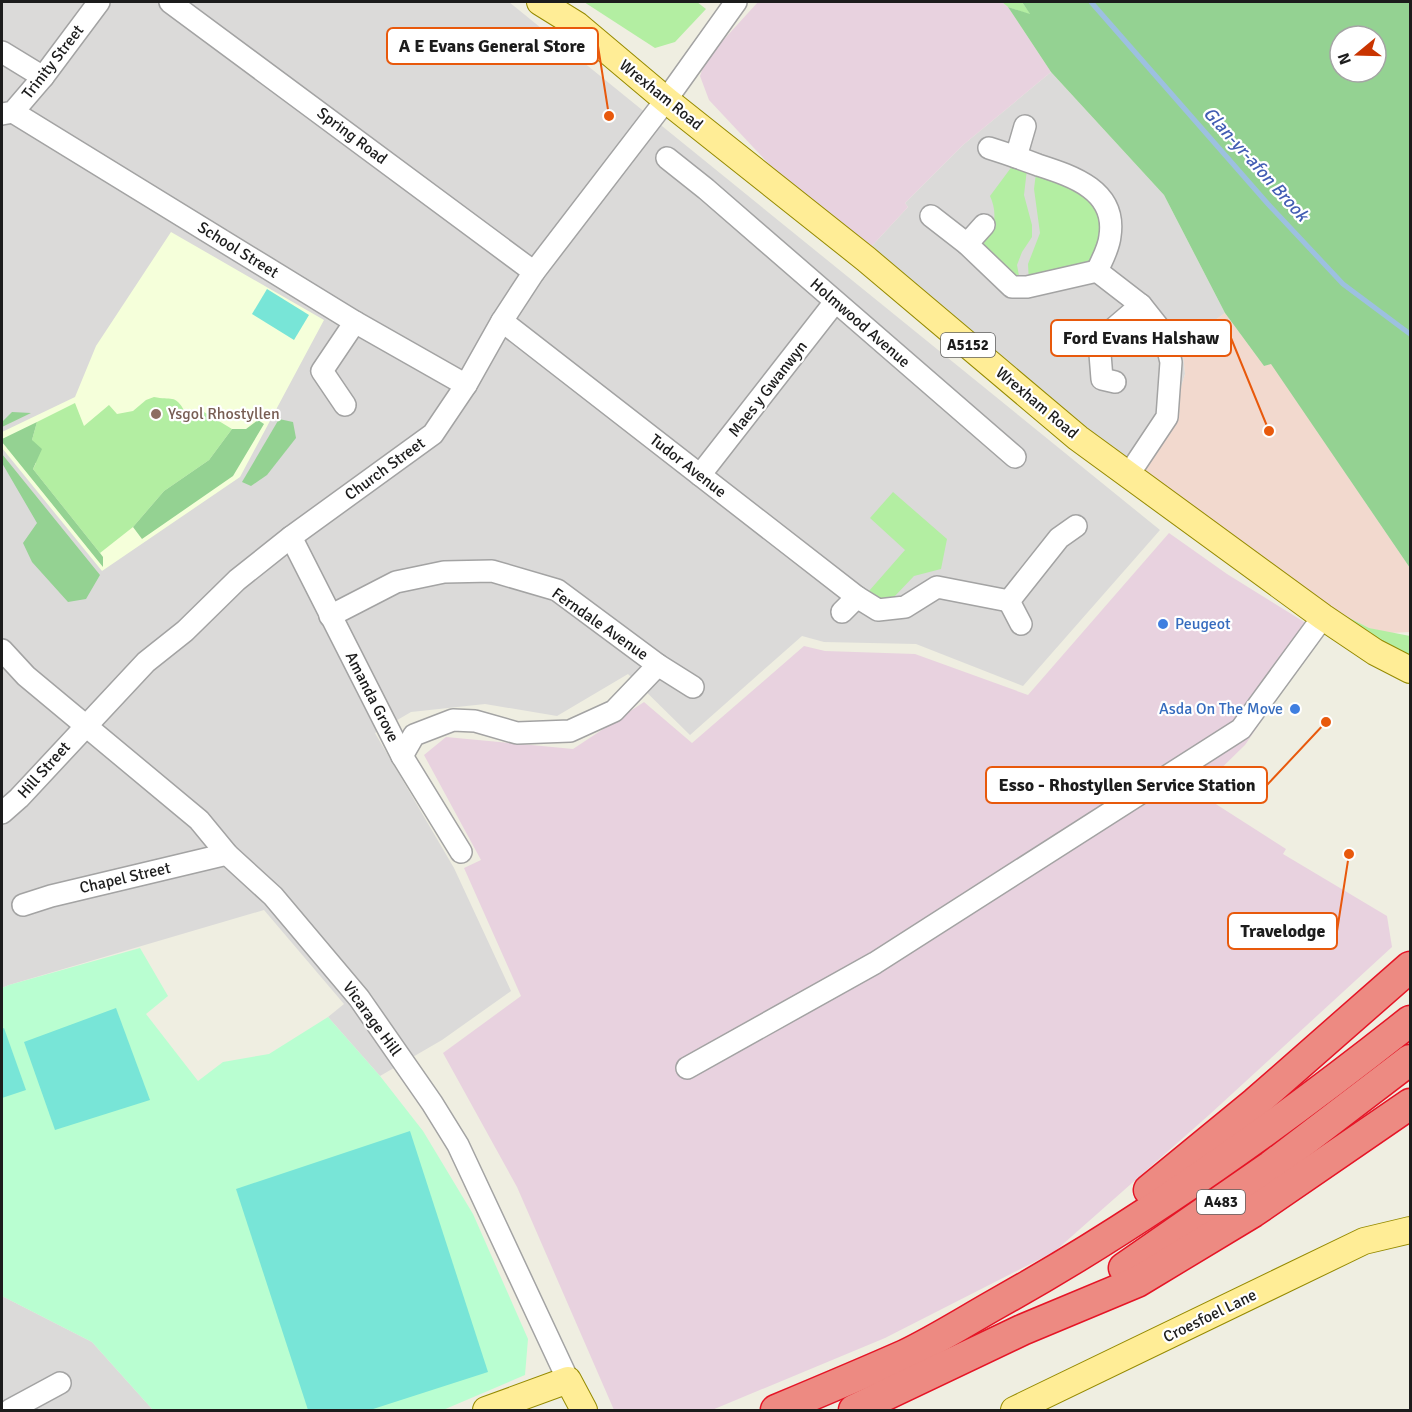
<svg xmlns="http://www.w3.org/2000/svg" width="1412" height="1412" viewBox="0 0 1412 1412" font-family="Signika,sans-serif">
<rect width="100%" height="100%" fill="#efeee1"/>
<!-- residential -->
<g fill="#dbdad9">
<polygon points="2,2 509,2 1160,530 1023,686 916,644 824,642 802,636 690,735 628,674 557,716 485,704 411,712 375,733 454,868 511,991 442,1040 380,1076 328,1017 344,1004 264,910 9,985 2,988"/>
<polygon points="1051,72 1164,195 1225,313 1182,344 1185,374 1176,404 1180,412 1144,472 1077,427 870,248 908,207 905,203 963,145"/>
<polygon points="2,1296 92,1342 153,1410 2,1410"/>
</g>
<!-- commercial -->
<polygon fill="#f2d9ce" points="1225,313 1264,366 1271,363 1410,568 1410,632 1389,633 1369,628 1330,608 1144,472 1180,412 1176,404 1185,374 1182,344"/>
<!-- industrial -->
<g fill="#e8d2df">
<polygon points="758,2 1002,2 1008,7 1051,72 963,145 905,203 908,207 870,248 782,178 709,100 700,76 706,59"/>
<polygon points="1169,533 1227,574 1322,633 1245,745 1197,792 1286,849 1283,854 1387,916 1392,947 1209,1115 1054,1252 885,1338 712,1410 614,1410 517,1187 443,1053 521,996 464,868 481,860 424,755 446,737 573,749 644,702 692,743 804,646 825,651 915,654 1028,695"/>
</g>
<!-- education -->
<polygon fill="#f5ffda" points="171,232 324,320 240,477 102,571 2,448 2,432 75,397 96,346"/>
<!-- grass -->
<g fill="#b3eea2">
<polygon points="584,2 697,2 706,9 675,42 655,48"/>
<polygon points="1002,2 1022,2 1031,15 1008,7"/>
<path d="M1013,165L1027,169L1024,195L1032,225V237L1022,252L1017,265L1020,281L984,252C982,238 989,237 993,225C996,215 994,205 990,196Z"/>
<polygon points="1036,173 1082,192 1099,211 1104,232 1089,264 1029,282 1028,264 1040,233 1034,189"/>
<path d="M154,397C171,401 175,393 185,412L193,414L199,409L232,429L209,460L164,491L133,527L100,553L33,469L36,463L32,440L37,422L75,403L84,426L109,405L117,414L133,411L146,400Z"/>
<polygon points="893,492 947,539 941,569 914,576 894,597 881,602 869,591 905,550 870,518"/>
<polygon points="1330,608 1369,628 1410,636 1410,660"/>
</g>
<!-- forest -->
<g fill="#94d292" fill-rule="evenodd">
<path d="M1022,2H1410V568L1271,364L1264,366L1225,313L1164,195L1051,72L1008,7L1030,14ZM1340,36H1376V72H1340Z"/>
<polygon points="12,412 31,413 2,427 2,422"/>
<polygon points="279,419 293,422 296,438 267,475 251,486 242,482"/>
<polygon points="258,420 264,424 233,476 142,539 133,527 164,491 209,460 232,429 246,429"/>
<polygon points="37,422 32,440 42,449 33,469 100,553 103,557 103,567 2,442 2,439"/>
<polygon points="2,454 100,575 86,599 68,602 32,562 23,543 37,523 2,463"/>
</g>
<!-- park -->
<polygon fill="#b9fed1" points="140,948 168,996 146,1014 198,1081 223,1062 269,1054 328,1017 380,1076 423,1131 473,1214 528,1339 525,1375 443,1410 153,1410 92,1342 2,1296 2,988 9,985"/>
<!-- pitch -->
<g fill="#78e5d7">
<polygon points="267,289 309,315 294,340 252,314"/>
<polygon points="116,1008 150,1100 55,1130 24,1042"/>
<polygon points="4,1028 26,1090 2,1098 2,1029"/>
<polygon points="410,1131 488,1372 370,1410 308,1410 236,1189"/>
</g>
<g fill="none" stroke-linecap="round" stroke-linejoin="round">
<!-- stream -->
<polyline stroke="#9dc0e0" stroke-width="5" points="1091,2 1268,204 1343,284 1410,334"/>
<!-- minor casing -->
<g stroke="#a3a3a3" stroke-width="24">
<g id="minor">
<polyline points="170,2 534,272"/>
<polyline points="2,52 43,77"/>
<polyline points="13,112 355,322 466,385"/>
<polyline points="2,114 13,112 43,77 99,2"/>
<path d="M989,148C1005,153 1022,159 1038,165C1072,176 1117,190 1110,236C1109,248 1102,260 1097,271"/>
<polyline points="1016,157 1025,126"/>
<polyline points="667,158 706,189 1015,457"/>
<polyline points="931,216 967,244 1012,287 1027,287 1097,271 1141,305 1164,334 1171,362 1167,417 1129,474"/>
<polyline points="967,244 984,225"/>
<polyline points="502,321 857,597 842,612"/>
<polyline points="1115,382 1102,379 1099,341 1141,305"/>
<polyline points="345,405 322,371 355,322"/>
<polyline points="700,475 835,302"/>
<polyline points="291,537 402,756 461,852"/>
<polyline points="857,597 878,610 905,607 937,587 1009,601 1059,538 1076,526"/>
<polyline points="1009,601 1021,624"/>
<polyline points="330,616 396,582 444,572 492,571 557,590 658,665 693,687"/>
<polyline points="2,650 26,676 199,820 227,854 273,896 359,998 432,1103 458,1145 568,1380"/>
<polyline points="402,756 414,735 453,720 475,721 517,733 570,731 614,711 658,665"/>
<polyline points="2,813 19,798 146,662 185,631 237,580 291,537 433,434 466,385 502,321 534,272 666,100 736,2"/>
<polyline points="23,905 51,896 227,854"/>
<polyline points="687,1068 875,963 1241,729 1323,617"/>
<polyline points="10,1410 60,1383"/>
</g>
</g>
<!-- major casing -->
<g stroke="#958a00" stroke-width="28">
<g id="major">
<polyline points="540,2 577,25 666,100 866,259 1078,438 1323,617 1375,652 1410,670"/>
<polyline points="486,1410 568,1380 584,1410"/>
<polyline points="1014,1410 1364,1241 1410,1230"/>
</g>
</g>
<!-- highway casing -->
<g stroke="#e51526" stroke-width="33">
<g id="highway">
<polyline points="1149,1190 1255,1103 1410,967"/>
<polyline points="1124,1268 1271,1166 1410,1060"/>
<path d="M776,1410C819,1392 862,1374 905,1355C936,1340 966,1321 996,1304C1142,1223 1279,1125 1410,1021"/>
<polyline points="854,1410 1022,1330 1137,1282 1253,1212 1410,1104"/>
</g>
</g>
<!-- minor -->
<use href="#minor" stroke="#fff" stroke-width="21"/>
<!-- major -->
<use href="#major" stroke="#ffed96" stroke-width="26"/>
<!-- highway -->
<use href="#highway" stroke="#ed8a82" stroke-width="30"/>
</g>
<!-- markers -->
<circle fill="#8d6e63" stroke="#fff" stroke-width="2" cx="156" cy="414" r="6"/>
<g fill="#3f7fe0" stroke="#fff" stroke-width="2">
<circle cx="1163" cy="624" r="6"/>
<circle cx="1295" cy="709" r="6"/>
</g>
<g text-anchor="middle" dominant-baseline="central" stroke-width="4.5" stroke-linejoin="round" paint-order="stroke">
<!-- shield labels -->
<g fill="#fff" stroke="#606060" stroke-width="1.5">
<rect x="941" y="333" width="54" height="24" rx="4.5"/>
<rect x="1197" y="1190" width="48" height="24" rx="4.5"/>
</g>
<g font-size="15" font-weight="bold" fill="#1c1c1c">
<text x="968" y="345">A5152</text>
<text x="1221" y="1202">A483</text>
</g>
<!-- street labels -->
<g font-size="16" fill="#1c1c1c" stroke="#fff">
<text transform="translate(53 62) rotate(-52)">Trinity Street</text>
<text transform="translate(661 95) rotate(39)">Wrexham Road</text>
<text transform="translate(352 136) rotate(37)">Spring Road</text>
<text transform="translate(238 250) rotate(32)">School Street</text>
<text transform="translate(860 323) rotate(41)">Holmwood Avenue</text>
<text transform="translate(768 389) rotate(-52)">Maes y Gwanwyn</text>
<text transform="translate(1037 403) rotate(40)">Wrexham Road</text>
<text transform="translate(688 466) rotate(38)">Tudor Avenue</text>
<text transform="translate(385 469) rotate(-36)">Church Street</text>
<text transform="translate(600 624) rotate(35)">Ferndale Avenue</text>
<text transform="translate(372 697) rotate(63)">Amanda Grove</text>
<text transform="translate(44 770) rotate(-48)">Hill Street</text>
<text transform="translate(125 878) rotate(-13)">Chapel Street</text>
<text transform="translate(372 1019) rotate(54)">Vicarage Hill</text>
<text transform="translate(1210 1316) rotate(-26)">Croesfoel Lane</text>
</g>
<!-- education labels -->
<g font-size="16" fill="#785e54" stroke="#fff" text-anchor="start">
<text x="168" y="414">Ysgol Rhostyllen</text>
</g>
<!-- shop labels -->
<g font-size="16" fill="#366cbe" stroke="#fff" text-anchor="start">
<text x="1175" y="624">Peugeot</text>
<text x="1283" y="709" text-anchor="end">Asda On The Move</text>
</g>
<!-- water labels -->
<g font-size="18" font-style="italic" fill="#425db3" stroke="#fff">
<text transform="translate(1256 164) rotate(48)">Glan-yr-afon Brook</text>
</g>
</g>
<!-- callouts -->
<path fill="none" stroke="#e8590c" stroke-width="2" d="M609 116L598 46M1269 431L1231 338M1326 722L1267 785M1349 854L1337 931"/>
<g fill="#e8590c" stroke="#fff" stroke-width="2">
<circle cx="609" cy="116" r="6"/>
<circle cx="1269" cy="431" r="6"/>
<circle cx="1326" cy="722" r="6"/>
<circle cx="1349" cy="854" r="6"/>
</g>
<g fill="#fff" stroke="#e8590c" stroke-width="2">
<rect x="387" y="28" width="211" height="36" rx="6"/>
<rect x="1051" y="320" width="180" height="36" rx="6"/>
<rect x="986" y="767" width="281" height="36" rx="6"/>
<rect x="1228" y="913" width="109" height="36" rx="6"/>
</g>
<g font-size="18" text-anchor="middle" font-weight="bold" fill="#1c1c1c">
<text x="492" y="52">A E Evans General Store</text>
<text x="1141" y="344">Ford Evans Halshaw</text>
<text x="1127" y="791">Esso - Rhostyllen Service Station</text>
<text x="1283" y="937">Travelodge</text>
</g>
<!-- border -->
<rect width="1412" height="1412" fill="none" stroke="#1c1c1c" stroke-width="6"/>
<!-- north arrow -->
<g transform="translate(1358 54) rotate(251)"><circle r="28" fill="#ffffff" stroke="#a4a4a4" stroke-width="1.5"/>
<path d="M0-4.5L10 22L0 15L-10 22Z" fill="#c93400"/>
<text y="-9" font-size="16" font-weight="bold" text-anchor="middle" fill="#1c1c1c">N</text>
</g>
</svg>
